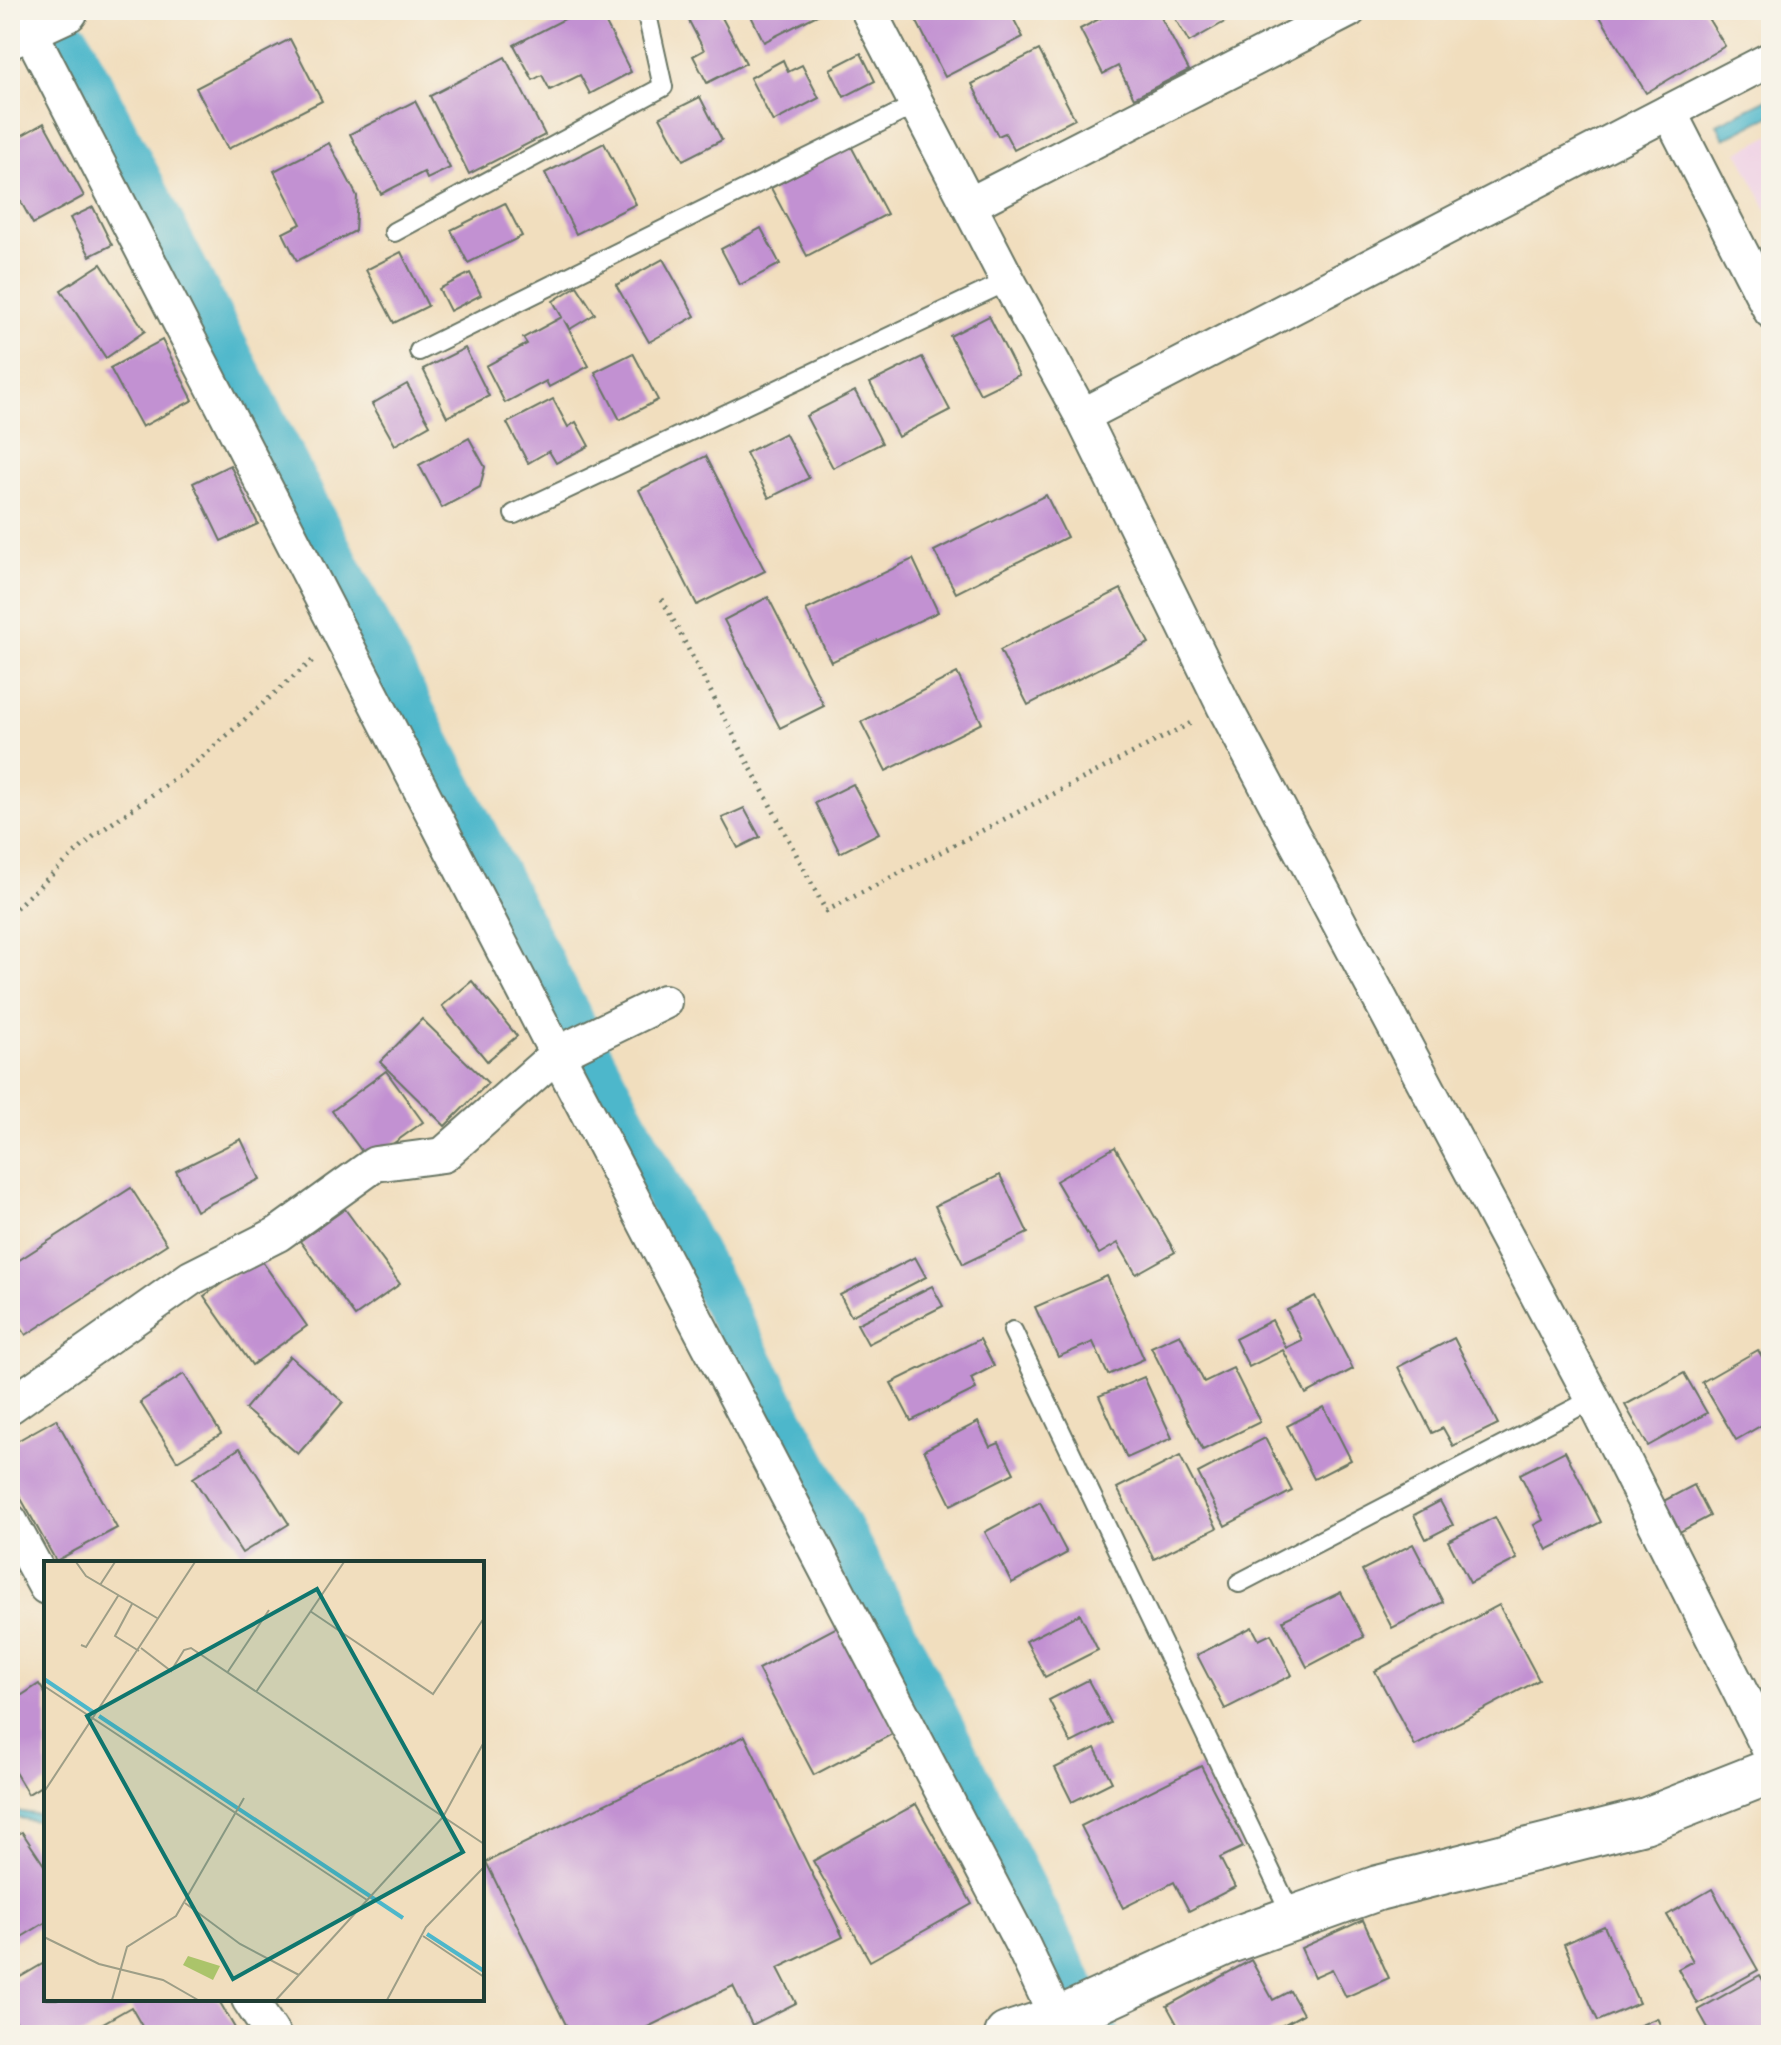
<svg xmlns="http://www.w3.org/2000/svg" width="1781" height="2045" viewBox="0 0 1781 2045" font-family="'Libre Caslon Text',serif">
<rect width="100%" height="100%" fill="#f7f3e8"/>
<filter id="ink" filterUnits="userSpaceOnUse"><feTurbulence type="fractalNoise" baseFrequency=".0125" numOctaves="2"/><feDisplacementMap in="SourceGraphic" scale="16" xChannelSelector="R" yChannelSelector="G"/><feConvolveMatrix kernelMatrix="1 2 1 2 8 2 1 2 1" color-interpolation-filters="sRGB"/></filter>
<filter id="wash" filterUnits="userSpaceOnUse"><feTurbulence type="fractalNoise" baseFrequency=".006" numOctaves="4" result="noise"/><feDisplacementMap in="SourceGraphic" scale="32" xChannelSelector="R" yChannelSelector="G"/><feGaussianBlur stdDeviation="1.8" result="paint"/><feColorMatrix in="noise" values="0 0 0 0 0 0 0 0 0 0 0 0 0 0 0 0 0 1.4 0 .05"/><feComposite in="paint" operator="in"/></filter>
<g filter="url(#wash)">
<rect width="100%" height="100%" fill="#f1debe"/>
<!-- built -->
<polygon fill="#efd0e5" points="1771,135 1771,218 1738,152"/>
<!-- water -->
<g fill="#4db7cb" stroke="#367a80" stroke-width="2">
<polygon points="1771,97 1771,115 1724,139 1717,124"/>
<polygon points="10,1810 40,1815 46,1811 46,1820 43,1822 10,1817"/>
</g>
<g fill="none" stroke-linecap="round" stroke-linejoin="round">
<!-- canal -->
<polyline stroke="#4db7cb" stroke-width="42" points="70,41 564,1003 887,1615 1099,2035"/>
</g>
<g id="blocks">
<!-- building -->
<g fill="#c291d2">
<polygon points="582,10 599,10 631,72 590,94 580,75 550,90 542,75 533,80 514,45"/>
<polygon points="701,10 718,10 746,63 707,83 693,56 704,50 687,17"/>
<polygon points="748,10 827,10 764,42"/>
<polygon points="911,10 1009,10 1023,37 945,77"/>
<polygon points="1116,10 1157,10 1189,70 1134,98 1118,66 1103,74 1080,29"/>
<polygon points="1170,10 1246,10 1189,42"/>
<polygon points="1596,10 1703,10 1725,46 1646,93"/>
<polygon points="290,39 322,101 228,149 196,88"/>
<polygon points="1039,50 1075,119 1014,150 1005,133 998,136 972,84"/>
<polygon points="861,53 875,81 844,97 830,69"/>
<polygon points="505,57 545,135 469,174 430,96"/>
<polygon points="783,60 788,72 802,65 819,98 773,122 750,78"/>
<polygon points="700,97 722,140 683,160 660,117"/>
<polygon points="415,101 450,168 427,179 424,172 381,194 350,134"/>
<polygon points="44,123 84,196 33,224 10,182 10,142"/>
<polygon points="329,143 357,196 355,231 297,261 283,233 301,224 274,171"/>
<polygon points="604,143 636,204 576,234 545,173"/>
<polygon points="851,146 887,214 807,256 771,188"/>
<polygon points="505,203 522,236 468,263 451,230"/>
<polygon points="93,207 112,245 90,256 70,218"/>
<polygon points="761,228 780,264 740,285 721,249"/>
<polygon points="401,252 428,306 394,323 366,270"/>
<polygon points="663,259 695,316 649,342 616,285"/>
<polygon points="101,264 145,331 106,358 61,290"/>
<polygon points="470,273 481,295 450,311 439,289"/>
<polygon points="577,286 595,314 570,329 564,320 589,366 549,387 546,381 505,403 486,366 527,344 523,338 562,317 553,301"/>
<polygon points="989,316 1019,375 980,394 950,336"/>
<polygon points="162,340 193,400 142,427 110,368"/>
<polygon points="465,348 489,396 447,417 423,369"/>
<polygon points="633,353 658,400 620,420 595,372"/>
<polygon points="922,357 950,410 898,437 870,383"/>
<polygon points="407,384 430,425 395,445 372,404"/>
<polygon points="855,391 882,443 833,468 806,416"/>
<polygon points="553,399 568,427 576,422 589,446 556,463 549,451 528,463 507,423"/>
<polygon points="785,433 809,478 769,498 746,453"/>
<polygon points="469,438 485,467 480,487 442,508 419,465"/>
<polygon points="706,456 765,571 697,605 639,490"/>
<polygon points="230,465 258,524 221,541 193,483"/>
<polygon points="1046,495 1067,537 956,593 934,551"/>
<polygon points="913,559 938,612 831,662 806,610"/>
<polygon points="1121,589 1149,643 1028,705 1000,650"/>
<polygon points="768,597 824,706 780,728 724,620"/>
<polygon points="957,673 982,723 886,771 861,722"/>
<polygon points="853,784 879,833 840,853 815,803"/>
<polygon points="744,808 760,837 738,848 722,818"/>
<polygon points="472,981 517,1036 487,1061 442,1006"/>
<polygon points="422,1019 488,1083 445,1126 380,1062"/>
<polygon points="386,1071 423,1122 369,1161 332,1111"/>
<polygon points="241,1139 260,1179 196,1211 176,1171"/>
<polygon points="1115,1147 1175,1252 1136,1274 1118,1243 1099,1254 1056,1181"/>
<polygon points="1000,1175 1028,1233 963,1264 935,1206"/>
<polygon points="131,1188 167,1244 26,1335 10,1311 10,1266"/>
<polygon points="345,1209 400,1284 355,1316 300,1241"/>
<polygon points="259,1257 307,1326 252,1365 204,1296"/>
<polygon points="915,1257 926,1277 851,1316 840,1295"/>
<polygon points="1107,1276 1144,1359 1108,1375 1093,1342 1058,1357 1035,1307"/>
<polygon points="932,1286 943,1306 868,1344 857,1324"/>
<polygon points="1315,1296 1353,1369 1306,1394 1283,1350 1249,1367 1235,1339 1272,1320 1286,1348 1302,1340 1287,1310"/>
<polygon points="1180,1334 1204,1382 1233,1368 1260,1422 1203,1450 1151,1347"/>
<polygon points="1454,1338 1498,1424 1453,1446 1443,1428 1432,1433 1398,1367"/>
<polygon points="980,1339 994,1366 971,1378 976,1389 911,1421 891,1383"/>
<polygon points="1758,1350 1771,1372 1771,1426 1769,1421 1736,1440 1702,1382"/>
<polygon points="290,1356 343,1402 298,1454 245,1409"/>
<polygon points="1684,1373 1707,1413 1648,1446 1625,1405"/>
<polygon points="184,1374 221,1434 177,1461 140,1402"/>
<polygon points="1144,1377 1172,1438 1127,1458 1099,1396"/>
<polygon points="1324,1407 1351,1460 1314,1479 1287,1426"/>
<polygon points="56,1419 117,1528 56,1561 10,1479 10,1445"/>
<polygon points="978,1422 990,1447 999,1443 1014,1473 951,1505 924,1450"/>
<polygon points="1265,1438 1292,1491 1225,1526 1198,1473"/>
<polygon points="240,1448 289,1524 242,1553 193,1478"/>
<polygon points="1565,1451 1601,1522 1547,1550 1534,1525 1543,1520 1520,1474"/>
<polygon points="1180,1456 1217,1528 1154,1559 1117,1488"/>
<polygon points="1694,1485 1710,1516 1672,1536 1656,1505"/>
<polygon points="1440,1501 1453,1525 1426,1539 1414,1515"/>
<polygon points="1040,1502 1067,1553 1012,1583 985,1532"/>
<polygon points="1495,1517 1517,1559 1470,1583 1448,1541"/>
<polygon points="1413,1544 1443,1602 1392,1628 1362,1570"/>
<polygon points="1341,1592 1364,1637 1307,1667 1283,1620"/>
<polygon points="1499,1605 1539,1680 1415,1746 1375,1671"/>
<polygon points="1080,1614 1098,1650 1045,1677 1026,1641"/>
<polygon points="839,1626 896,1732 814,1775 758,1669"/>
<polygon points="1252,1627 1259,1640 1271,1634 1292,1675 1225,1709 1197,1655"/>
<polygon points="1088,1680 1111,1723 1071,1743 1049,1700"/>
<polygon points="39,1684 46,1695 46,1783 28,1794 10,1764 10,1703"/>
<polygon points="745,1736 843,1937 778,1968 796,2003 752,2025 733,1986 631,2035 571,2035 486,1862"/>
<polygon points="1095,1748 1112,1782 1072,1802 1055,1768"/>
<polygon points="1201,1766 1243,1847 1220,1858 1235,1887 1189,1911 1174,1882 1123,1908 1081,1826"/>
<polygon points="916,1804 972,1904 870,1961 813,1861"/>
<polygon points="22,1832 46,1868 46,1922 10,1944 10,1839"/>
<polygon points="1712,1889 1758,1970 1697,2004 1678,1969 1693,1961 1667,1915"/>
<polygon points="1363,1920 1389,1978 1346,1997 1332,1969 1314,1977 1301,1948"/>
<polygon points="1604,1926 1639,2003 1598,2021 1564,1944"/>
<polygon points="1251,1960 1273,2000 1290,1991 1303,2014 1265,2035 1183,2035 1167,2006"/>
<polygon points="46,1962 46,1999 218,1999 239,2035 147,2035 131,2007 82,2035 24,2035 10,2011 10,1983"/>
<polygon points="1760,1975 1771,1994 1771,2035 1712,2035 1698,2010"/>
<polygon points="1657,2018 1665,2035 1618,2035"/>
</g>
</g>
</g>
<g filter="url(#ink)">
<use href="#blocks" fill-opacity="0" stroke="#687564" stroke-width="2"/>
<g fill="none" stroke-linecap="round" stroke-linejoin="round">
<!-- service casing -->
<g stroke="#687564" stroke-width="22">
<g id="service">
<polyline points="394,232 663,87 646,10"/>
<polyline points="419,351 917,104"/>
<polyline points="514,514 1008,281"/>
<polyline points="1013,1331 1293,1918"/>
<polyline points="1239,1583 1593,1399"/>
</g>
</g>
<!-- minor casing -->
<g stroke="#687564" stroke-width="38">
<g id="minor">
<polyline points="19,10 557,1054 1022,1944 1057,2018"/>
<polyline points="868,10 1008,281 1082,416 1224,706 1593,1399 1771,1753"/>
<polyline points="1669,112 1771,311"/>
<polyline points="969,205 1349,10"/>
<polyline points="1082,416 1771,59"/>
<polyline points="10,1406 191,1278 278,1234 375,1164 443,1155 557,1054 664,1002"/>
<polyline points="10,1521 46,1587"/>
<polyline points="249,1999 273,2035"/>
</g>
</g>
<!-- tertiary casing -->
<g stroke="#687564" stroke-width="48">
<g id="tertiary">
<polyline points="10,36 66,10"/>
<polyline points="1007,2035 1068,2015 1229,1941 1378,1888 1644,1821 1771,1771"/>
</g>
</g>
<!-- path -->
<g stroke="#687564" stroke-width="5" stroke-dasharray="2 6" stroke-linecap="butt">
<polyline points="662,599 826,911 1191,723"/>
<polyline points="10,913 94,836 187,770 313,660"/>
</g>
<!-- service -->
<use href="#service" stroke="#fff" stroke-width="18"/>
<!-- minor -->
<use href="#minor" stroke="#fff" stroke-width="34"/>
<!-- tertiary -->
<use href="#tertiary" stroke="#fff" stroke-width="44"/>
</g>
</g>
<!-- overview -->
<g transform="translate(44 1561)">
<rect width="440" height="440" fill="#f1debe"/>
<path d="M144,395L176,405L169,419L139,404Z" fill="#abc46a"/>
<path fill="none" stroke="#4db7cb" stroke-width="4" d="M0,118L49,151M55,155L359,357M383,373L440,410"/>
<path fill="none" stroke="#9d9e87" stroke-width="2" d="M32,1L42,15L113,57M56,24L71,1M88,43L71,75L95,90M266,50L389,133L440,57M37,84L42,86L74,35M97,87L127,110L140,89L147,87L440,283M183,112L225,49M0,125L323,339M212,131L300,1M0,231L151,1M141,342L196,383L255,414M379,375L440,416M0,376L55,403L119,419L154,439M68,439L83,386L132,355L200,237M232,439L399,256L440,181M343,439L382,366L440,306"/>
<path fill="#0f766e" fill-opacity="0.15" stroke="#0f766e" stroke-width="4" d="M273,28L419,291L189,418L43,155Z"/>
<rect width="440" height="440" fill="none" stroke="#1f3d34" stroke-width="4"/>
</g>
<!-- margin -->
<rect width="1781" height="2045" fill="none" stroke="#f7f3e8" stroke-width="40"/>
</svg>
